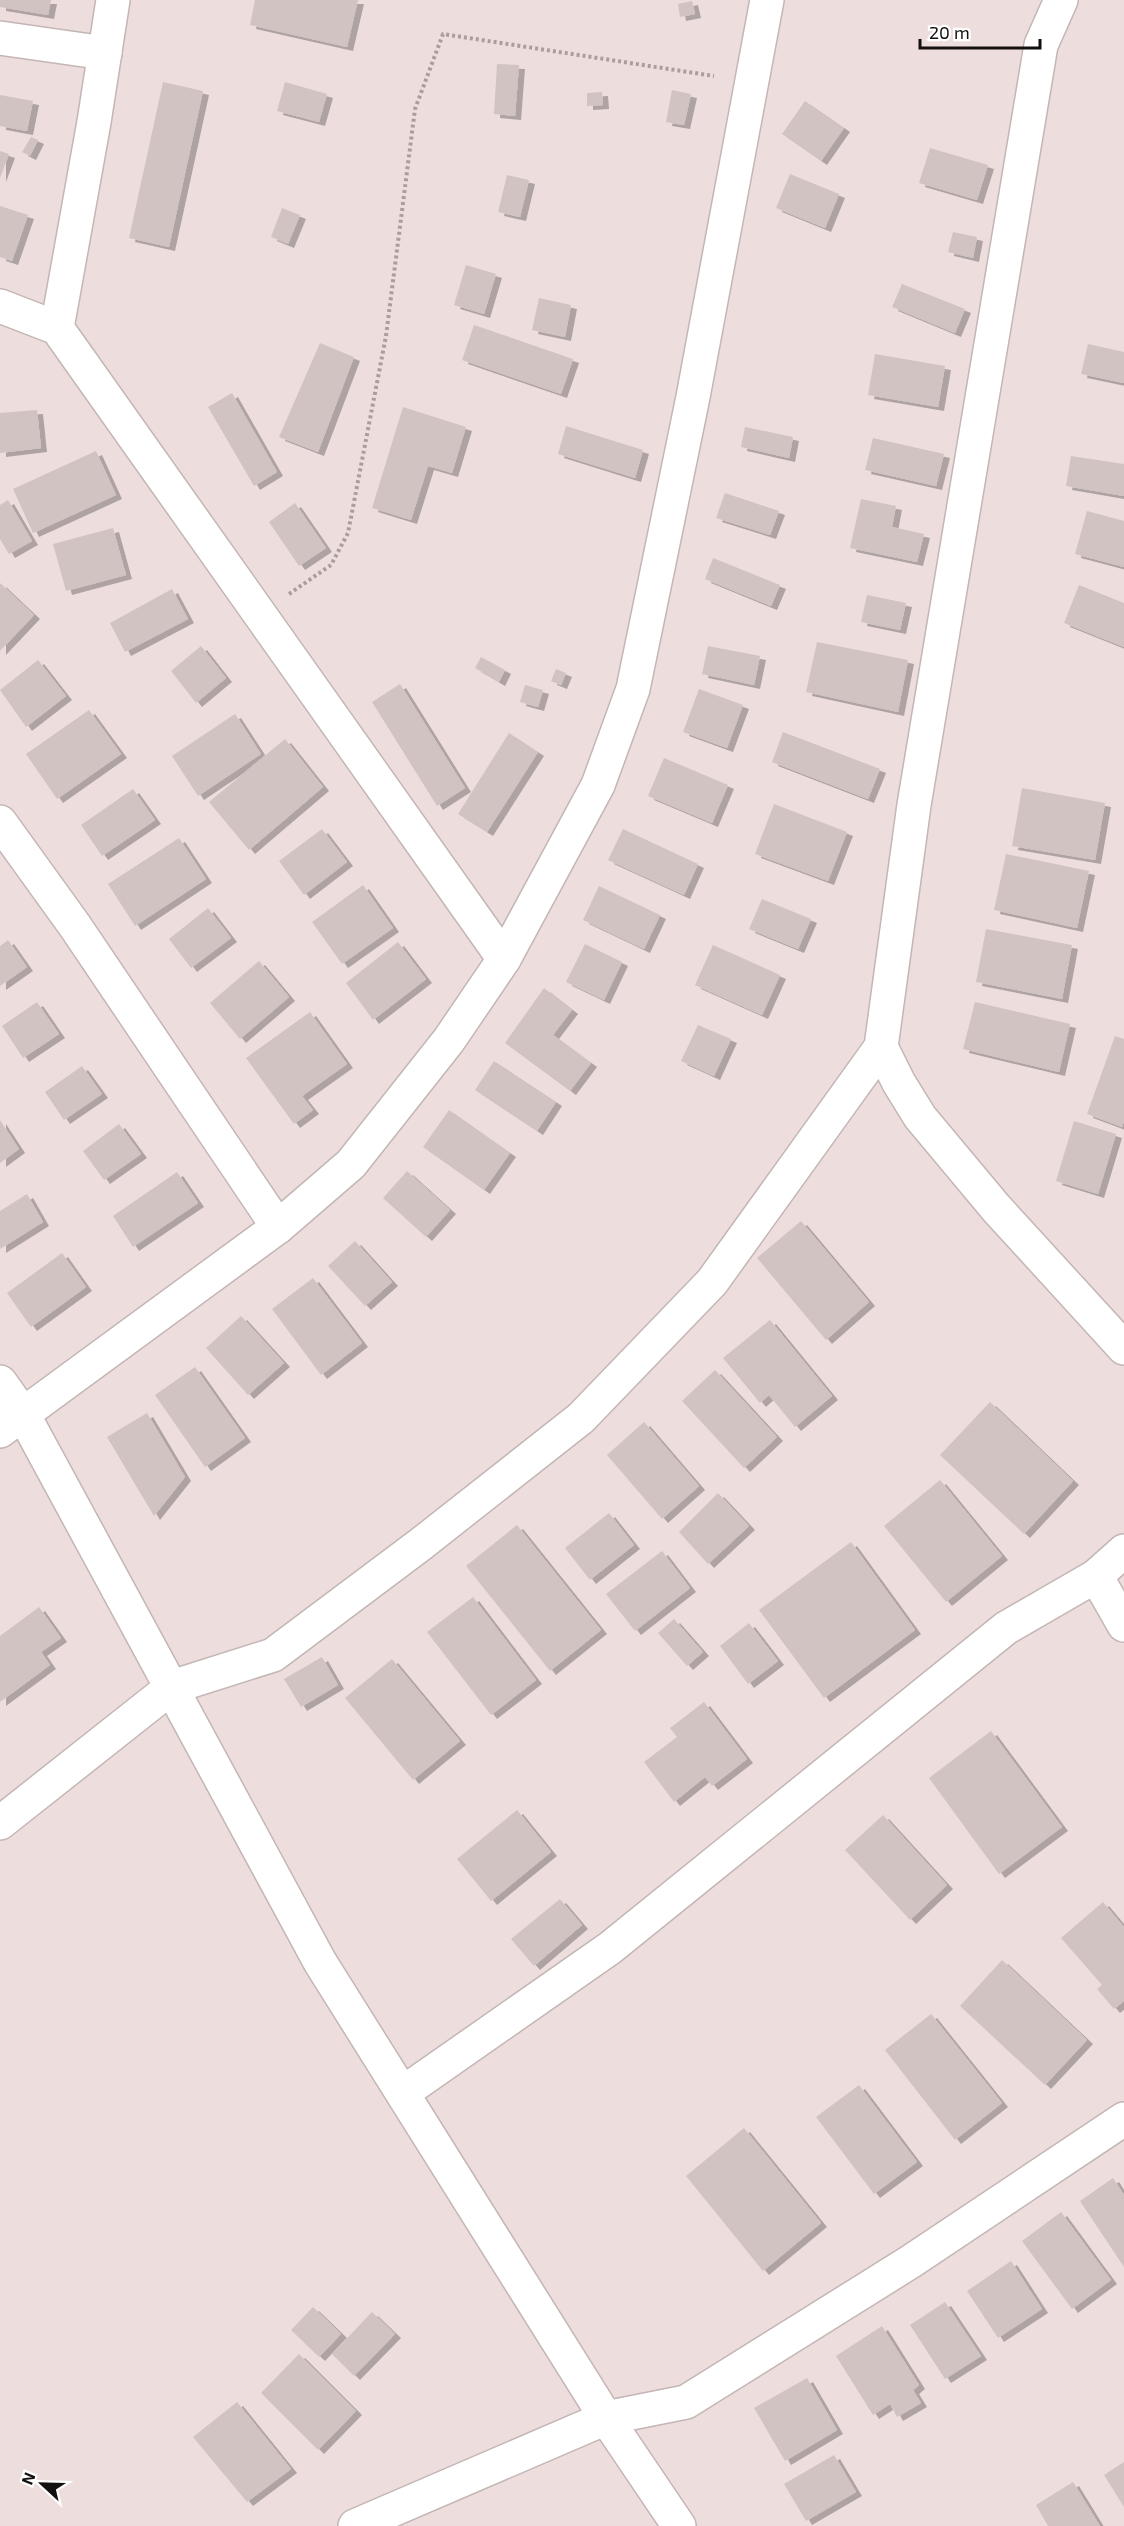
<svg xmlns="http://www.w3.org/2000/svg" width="1124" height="2526" viewBox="0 0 1124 2526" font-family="'Exo 2',sans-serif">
<defs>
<filter id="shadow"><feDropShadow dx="6" dy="4" stdDeviation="0" flood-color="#0004"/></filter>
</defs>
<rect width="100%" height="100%" fill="#eddedd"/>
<!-- building -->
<g fill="#d1c3c1" filter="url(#shadow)">
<polygon points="0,0 51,0 48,15 0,7"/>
<polygon points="255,0 358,0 347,47 250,25"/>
<polygon points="692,1 695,14 680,17 678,4"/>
<polygon points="497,64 519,65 515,116 494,114"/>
<polygon points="163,82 203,91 169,247 129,238"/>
<polygon points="285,82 327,94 319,122 277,111"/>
<polygon points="672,90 691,94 684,125 666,122"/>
<polygon points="602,92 603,105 587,106 587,93"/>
<polygon points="0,95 33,101 27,131 0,126"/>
<polygon points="805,101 844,128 821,161 782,134"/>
<polygon points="31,137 38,140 30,156 22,152"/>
<polygon points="930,148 988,165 977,200 919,183"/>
<polygon points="0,151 9,154 0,178"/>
<polygon points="790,174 839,194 825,228 776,208"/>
<polygon points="507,175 529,180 520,217 498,212"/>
<polygon points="0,206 28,215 12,261 0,257"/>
<polygon points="282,208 300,215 288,244 271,237"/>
<polygon points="953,232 977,237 973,258 948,252"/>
<polygon points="466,265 496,274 484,314 454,305"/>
<polygon points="902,284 965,309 955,333 892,307"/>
<polygon points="539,298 571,305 565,337 532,330"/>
<polygon points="474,325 573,359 561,394 462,360"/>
<polygon points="320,343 354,357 318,452 279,437"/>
<polygon points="1088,344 1124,352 1124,383 1081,374"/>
<polygon points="875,354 945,366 938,407 868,395"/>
<polygon points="232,393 277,472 254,486 208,407"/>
<polygon points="403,407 466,427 452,473 428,466 411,520 372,508"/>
<polygon points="37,410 41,448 0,453 0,413"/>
<polygon points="566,426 643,450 635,478 558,454"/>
<polygon points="745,427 793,437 789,458 741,447"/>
<polygon points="873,438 944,454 936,486 865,470"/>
<polygon points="96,451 116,495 33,533 13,489"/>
<polygon points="1071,456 1124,464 1124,496 1066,486"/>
<polygon points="725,493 779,511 770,535 716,518"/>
<polygon points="861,499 896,506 892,527 924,534 917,562 850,548"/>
<polygon points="8,500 32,541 9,554 0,539 0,505"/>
<polygon points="295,503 326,548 299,566 269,522"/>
<polygon points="1087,511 1124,521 1124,567 1075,554"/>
<polygon points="113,528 126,575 66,591 53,544"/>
<polygon points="713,558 780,585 771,606 705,579"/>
<polygon points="0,583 34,615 0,651"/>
<polygon points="1079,585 1124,603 1124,647 1064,623"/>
<polygon points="172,589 188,619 125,652 110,623"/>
<polygon points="867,595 906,603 900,630 861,622"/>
<polygon points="817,642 908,660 898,712 806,692"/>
<polygon points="201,646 226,678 196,703 171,671"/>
<polygon points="708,646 760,656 754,685 702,674"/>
<polygon points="481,657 505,670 499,682 475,668"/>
<polygon points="38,660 66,696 26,727 0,690"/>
<polygon points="556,669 566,673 561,685 551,681"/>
<polygon points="400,684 465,788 437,806 372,702"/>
<polygon points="525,685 543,690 538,707 520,702"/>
<polygon points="699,689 743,705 727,748 683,732"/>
<polygon points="89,710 121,754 57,799 26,754"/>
<polygon points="235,714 261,754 198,796 172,756"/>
<polygon points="783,732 880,769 868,799 772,762"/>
<polygon points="509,733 538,752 487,832 458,814"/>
<polygon points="285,739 323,787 249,850 209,802"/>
<polygon points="664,758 728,785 712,823 648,796"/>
<polygon points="1022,788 1105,803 1095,860 1012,846"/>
<polygon points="133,789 155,820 102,856 81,825"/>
<polygon points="774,804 847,832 828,881 755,854"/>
<polygon points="322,829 347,862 304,895 279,861"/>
<polygon points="623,829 698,864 684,895 608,860"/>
<polygon points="179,838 206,879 135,926 108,884"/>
<polygon points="1006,854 1089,871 1077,928 994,910"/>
<polygon points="363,885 393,928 342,964 312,922"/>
<polygon points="599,886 660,915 644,949 583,920"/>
<polygon points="762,899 811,919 798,949 749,929"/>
<polygon points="208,908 231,938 191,968 169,939"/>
<polygon points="986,929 1072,945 1062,999 976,982"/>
<polygon points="8,940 27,967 0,986 0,946"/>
<polygon points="398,942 426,979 373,1020 346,983"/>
<polygon points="585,944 622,962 604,1000 566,982"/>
<polygon points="713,945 780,975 762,1015 695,985"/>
<polygon points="259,961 289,997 240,1039 210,1003"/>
<polygon points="544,988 572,1010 553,1035 591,1063 570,1091 505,1043"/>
<polygon points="37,1002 59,1034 23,1058 2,1026"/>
<polygon points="975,1002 1070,1024 1059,1072 963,1049"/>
<polygon points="310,1012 347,1064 302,1096 313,1110 294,1124 246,1058"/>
<polygon points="698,1025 731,1039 714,1076 681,1061"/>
<polygon points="1115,1036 1124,1039 1124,1121 1122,1127 1087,1114"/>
<polygon points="494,1061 556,1102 537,1131 475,1090"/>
<polygon points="82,1066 102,1094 64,1120 45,1092"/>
<polygon points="449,1110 510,1153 484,1190 423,1147"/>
<polygon points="0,1120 19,1149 0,1163"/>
<polygon points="1074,1121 1116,1134 1098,1194 1056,1181"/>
<polygon points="119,1124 141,1154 104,1180 83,1151"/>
<polygon points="407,1171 450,1210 426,1237 383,1198"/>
<polygon points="177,1172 198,1203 133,1247 113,1216"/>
<polygon points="27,1194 43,1222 0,1249 0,1211"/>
<polygon points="801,1221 869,1302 826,1340 757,1258"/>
<polygon points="355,1241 392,1282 365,1306 328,1266"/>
<polygon points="62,1253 86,1287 31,1327 7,1293"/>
<polygon points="313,1278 362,1343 321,1375 272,1309"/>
<polygon points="241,1316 284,1363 248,1395 206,1348"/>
<polygon points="770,1320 832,1396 795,1427 769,1395 760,1403 723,1358"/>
<polygon points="195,1367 245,1438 205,1467 155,1395"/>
<polygon points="715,1370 777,1437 744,1468 682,1401"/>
<polygon points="990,1402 1073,1481 1024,1534 940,1455"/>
<polygon points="147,1413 185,1477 154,1516 107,1437"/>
<polygon points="644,1422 699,1486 662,1519 607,1455"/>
<polygon points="940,1480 1002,1556 946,1602 884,1526"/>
<polygon points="718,1493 749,1526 708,1564 679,1532"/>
<polygon points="609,1513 634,1545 590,1580 565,1548"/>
<polygon points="517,1525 601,1630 550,1671 466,1566"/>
<polygon points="851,1542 915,1630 824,1698 759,1610"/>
<polygon points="662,1551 690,1588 635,1631 606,1594"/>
<polygon points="473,1597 536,1680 491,1715 427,1632"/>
<polygon points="39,1607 61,1638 41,1652 50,1665 0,1702 0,1636"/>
<polygon points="674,1619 703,1652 687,1666 658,1633"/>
<polygon points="749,1623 778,1661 748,1684 720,1646"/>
<polygon points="322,1657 338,1685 301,1707 284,1679"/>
<polygon points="392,1659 460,1741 413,1780 345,1698"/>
<polygon points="704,1702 747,1759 712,1786 705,1777 674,1802 644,1762 677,1737 670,1728"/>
<polygon points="991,1731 1062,1827 999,1874 929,1778"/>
<polygon points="517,1810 551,1852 491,1901 457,1859"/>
<polygon points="883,1815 947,1885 910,1920 845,1850"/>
<polygon points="560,1899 582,1925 534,1966 511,1939"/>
<polygon points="1103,1902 1124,1927 1124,2001 1114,2009 1097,1989 1102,1985 1061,1938"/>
<polygon points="1002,1960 1087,2040 1045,2085 960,2006"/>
<polygon points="931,2014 1002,2103 955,2140 885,2050"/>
<polygon points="859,2085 917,2162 874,2194 816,2117"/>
<polygon points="744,2128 821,2223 763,2271 686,2176"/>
<polygon points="1113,2178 1124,2195 1124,2267 1080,2201"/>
<polygon points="1061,2212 1111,2280 1072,2309 1022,2241"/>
<polygon points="1011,2261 1042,2309 998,2338 967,2291"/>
<polygon points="945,2302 981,2356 945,2379 910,2325"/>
<polygon points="313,2307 341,2334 319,2357 291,2330"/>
<polygon points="372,2312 395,2334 354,2376 332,2354"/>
<polygon points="882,2326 919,2385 913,2390 921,2403 897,2417 890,2404 873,2415 836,2356"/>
<polygon points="299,2354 356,2411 318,2450 261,2393"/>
<polygon points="807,2378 837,2430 785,2461 754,2408"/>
<polygon points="237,2402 291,2469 247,2502 193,2437"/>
<polygon points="834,2455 856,2492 806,2521 784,2484"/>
<polygon points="1124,2462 1124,2507 1104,2475"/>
<polygon points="1073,2482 1100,2526 1048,2526 1036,2505"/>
</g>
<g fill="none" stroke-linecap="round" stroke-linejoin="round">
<!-- street casing -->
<g stroke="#c3b6b4" stroke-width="36">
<g id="street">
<polyline points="0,38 105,53"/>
<polyline points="0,306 57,328 504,959"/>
<polyline points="57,328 94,122 113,0"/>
<polyline points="0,822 75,926 278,1227"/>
<polyline points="881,1047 899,1083 920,1117 996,1208 1124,1348"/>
<polyline points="0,1431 278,1227 351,1164 449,1040 504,959 598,785 633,689 693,397 767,0"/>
<polyline points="1124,1551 1096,1576 1124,1625"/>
<polyline points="0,1823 172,1687 273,1655 421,1544 581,1418 712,1282 881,1047 914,805 1041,45 1061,0"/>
<polyline points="404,2092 610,1948 1006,1628 1096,1576"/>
<polyline points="355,2526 606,2418 686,2402 910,2262 1124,2119"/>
</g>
</g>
<!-- secondary casing -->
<g stroke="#c3b6b4" stroke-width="36">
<polyline id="secondary" points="0,1382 23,1414 320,1962 606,2418 679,2526"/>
</g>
<!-- path -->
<polyline stroke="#aa9e9d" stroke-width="4" stroke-dasharray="3 3" stroke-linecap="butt" points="289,594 331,565 348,533 386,336 415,109 443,34 714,76"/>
<!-- street -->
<use href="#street" stroke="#fff" stroke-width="33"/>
<!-- secondary -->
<use href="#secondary" stroke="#fff" stroke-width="33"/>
</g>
<!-- north arrow -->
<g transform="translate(42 2484) rotate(292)" stroke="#ffffff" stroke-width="4.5" paint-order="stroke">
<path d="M0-4.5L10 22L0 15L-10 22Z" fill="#14100f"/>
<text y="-9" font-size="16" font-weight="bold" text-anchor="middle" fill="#14100f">N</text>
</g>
<!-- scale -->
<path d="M920 39v9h120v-9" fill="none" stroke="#14100f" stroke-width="3"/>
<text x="929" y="39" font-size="18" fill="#14100f" stroke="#ffffff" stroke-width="4.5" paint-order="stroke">20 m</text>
</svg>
